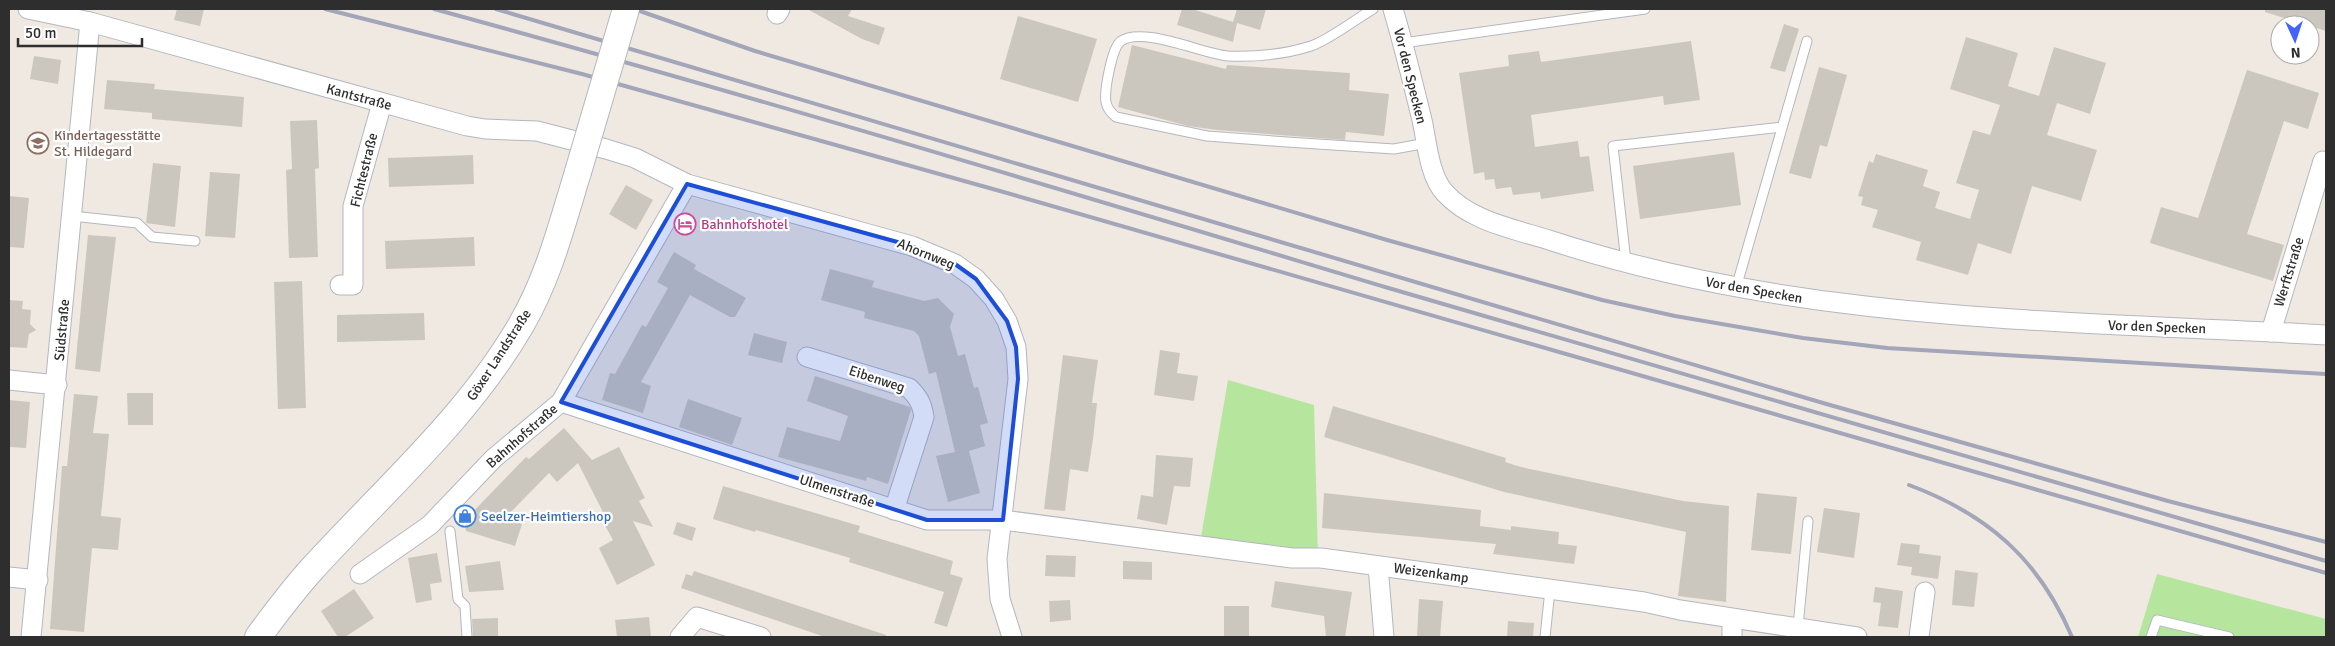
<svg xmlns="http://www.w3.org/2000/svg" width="2335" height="646" viewBox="0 0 2335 646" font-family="Signika,sans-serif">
<rect width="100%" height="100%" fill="#efe9e1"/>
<!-- green -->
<g fill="#b6e59e">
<polygon points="1228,380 1314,405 1318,558 1201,537"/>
<polygon points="2157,574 2326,619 2326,637 2138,637"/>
</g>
<!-- building -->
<g fill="#cbc7bf">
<polygon points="177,9 204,9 200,26 174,20"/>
<polygon points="807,9 852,9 848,16 885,28 879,45 862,39"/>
<polygon points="1182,9 1192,9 1233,22 1237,9 1266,9 1260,30 1237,23 1233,42 1177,25"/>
<polygon points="2265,9 2326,9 2326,31 2265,12"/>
<polygon points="1018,16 1097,39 1078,102 1000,79"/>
<polygon points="1784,24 1799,29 1785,72 1770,68"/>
<polygon points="1966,37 2018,53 2008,86 2039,96 2054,47 2106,63 2090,114 2057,103 2047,135 2097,150 2081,201 2032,186 2011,254 1978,243 1968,275 1916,260 1921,242 1872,227 1878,210 1861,205 1863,197 1858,196 1869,161 1873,163 1876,154 1928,170 1923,186 1940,192 1935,208 1970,219 1979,190 1956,183 1973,130 1990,135 2000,105 1950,89"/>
<polygon points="1691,41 1700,100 1664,105 1663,96 1531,115 1535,147 1578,141 1580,157 1589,156 1594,191 1541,199 1540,192 1513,195 1511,187 1496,189 1494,179 1485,180 1484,172 1474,174 1459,73 1509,66 1508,55 1539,51 1541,62"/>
<polygon points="1132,45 1226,69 1227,65 1350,73 1349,90 1389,94 1384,136 1346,132 1345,140 1217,130 1188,126 1118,107"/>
<polygon points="34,56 61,60 58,84 30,79"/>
<polygon points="1819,67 1847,75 1827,147 1820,145 1811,179 1789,173"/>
<polygon points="2247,70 2319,93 2308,129 2284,121 2247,234 2284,245 2273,281 2150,243 2161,207 2198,218"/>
<polygon points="107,80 155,84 154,89 244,97 242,127 152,119 152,113 104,109"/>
<polygon points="317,120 319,168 315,169 318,257 289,258 286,170 292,169 290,121"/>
<polygon points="1734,152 1741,205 1640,219 1633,166"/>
<polygon points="473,155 474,184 389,187 388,158"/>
<polygon points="153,163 181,166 175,227 146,223"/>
<polygon points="210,172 240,174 235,238 205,236"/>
<polygon points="626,185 653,200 636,230 609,214"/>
<polygon points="9,196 29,198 24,248 9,247"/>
<polygon points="88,235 116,237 100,372 75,369"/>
<polygon points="474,237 475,266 386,269 385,241"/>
<polygon points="674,252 696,265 694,269 746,298 735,317 730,317 690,295 641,382 651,386 643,413 602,400 610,373 615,374 642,325 646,327 668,288 657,282"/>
<polygon points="830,269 874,281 872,287 924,301 938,298 954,314 950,327 958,356 965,354 974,388 978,387 988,423 980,425 985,446 969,451 980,493 948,502 936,456 955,452 936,372 929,374 919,336 914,331 864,318 865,312 821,300"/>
<polygon points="302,281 306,408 278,409 274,282"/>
<polygon points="9,300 23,301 22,309 31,310 30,324 36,330 29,334 27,348 9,347"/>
<polygon points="424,313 425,340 337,342 337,315"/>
<polygon points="754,333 787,342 782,363 748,355"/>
<polygon points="1160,350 1180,353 1177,373 1198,376 1194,401 1154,395"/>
<polygon points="1063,355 1098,360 1092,403 1097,403 1093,439 1088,472 1070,469 1065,511 1044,509"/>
<polygon points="815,376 910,407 911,410 888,484 867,477 866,481 778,457 787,427 840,441 848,416 807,401"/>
<polygon points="127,393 153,393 153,425 128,425"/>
<polygon points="74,394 98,396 93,433 109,434 101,516 121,518 118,550 92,548 84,632 50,629 62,466 67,466"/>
<polygon points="688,399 742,418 732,445 679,427"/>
<polygon points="9,400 30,402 26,448 9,447"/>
<polygon points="1333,406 1506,458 1505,462 1521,467 1683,501 1729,506 1726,602 1678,596 1686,532 1504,492 1324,437"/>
<polygon points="564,428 592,460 619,447 645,498 639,501 653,527 633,521 655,565 617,585 599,548 613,540 602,520 606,518 578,463 557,482 549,473 505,518 522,524 515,546 466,531 464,521 526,457 529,459"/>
<polygon points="1156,455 1193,458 1190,487 1174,486 1167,525 1137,519 1141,495 1153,497"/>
<polygon points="723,486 860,526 858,532 953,561 950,574 963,578 947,627 934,623 944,592 849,562 850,558 756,530 755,532 713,519"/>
<polygon points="1324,493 1481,510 1480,526 1511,530 1511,526 1559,532 1558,544 1577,546 1574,564 1493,554 1496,544 1322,528"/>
<polygon points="1757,493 1797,497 1791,554 1751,550"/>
<polygon points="1824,508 1860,513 1854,558 1817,552"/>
<polygon points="677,522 696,528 692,541 673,534"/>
<polygon points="1901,543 1920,545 1919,553 1941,556 1938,579 1911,575 1912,567 1897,565"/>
<polygon points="437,553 442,582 430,584 432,600 416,603 408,558"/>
<polygon points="1046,555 1076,556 1075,577 1045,576"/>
<polygon points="500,561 504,590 469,592 465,566"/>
<polygon points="1123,561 1152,562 1152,580 1123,579"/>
<polygon points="1955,570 1978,573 1974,607 1952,605"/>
<polygon points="694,571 886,635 886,637 825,637 681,588 686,574 692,576"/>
<polygon points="1275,581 1352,592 1345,637 1326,637 1324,616 1271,607"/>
<polygon points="1875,587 1903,591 1898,628 1878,626 1881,603 1873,602"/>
<polygon points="354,589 374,618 345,637 338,637 321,611"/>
<polygon points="1419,599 1443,601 1440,637 1417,637"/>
<polygon points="1070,600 1071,620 1050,622 1049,601"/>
<rect x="1224" y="606" width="25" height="31"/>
<polygon points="649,617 651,637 617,637 615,620"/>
<polygon points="498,618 498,637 473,637 472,619"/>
<polygon points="1508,621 1534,623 1533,637 1507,637"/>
</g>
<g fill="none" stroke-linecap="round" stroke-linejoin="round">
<!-- lane casing -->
<g stroke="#b4b7c1" stroke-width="11">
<g id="lane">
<path d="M1373,9C1356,19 1329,40 1311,46C1286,54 1255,57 1228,56C1203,54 1143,26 1121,41C1112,47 1104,91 1106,102C1107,109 1111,113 1116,117L1207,136L1287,142L1394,149L1427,143"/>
<polyline points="1403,43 1645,9"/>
<polyline points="72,216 137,223 152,237 195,241"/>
<polyline points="1626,262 1613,146 1782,127"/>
<polyline points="1736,288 1807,41"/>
<polyline points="450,531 458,599 465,606 467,637"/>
<polyline points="1798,627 1808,521"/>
<polyline points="1545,637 1550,590"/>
<polyline points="2151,637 2157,620 2229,637"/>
</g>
</g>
<!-- street casing -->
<g stroke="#b4b7c1" stroke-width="21">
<g id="street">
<polyline points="28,9 90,22 467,126 485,129 537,131 606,149 635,158 687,184 912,246 955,264 976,279 994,299 1007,321 1016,347 1018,379 997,559 1000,599 1012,637"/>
<path d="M1393,9C1404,46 1413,83 1422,120C1427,142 1429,176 1445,193C1470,221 1514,229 1549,240C1803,323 2062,320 2326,335"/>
<polyline points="777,14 780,9"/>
<polyline points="340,285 353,285 353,206 382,103"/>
<polyline points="2271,332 2323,161"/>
<path d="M807,357L909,388C919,398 922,404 924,417L894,510"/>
<polyline points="9,380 57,385"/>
<polyline points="561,402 927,520 1003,520 1292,558 1321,558 1644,602 1680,610 1857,637"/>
<polyline points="1378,566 1384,637"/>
<polyline points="360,574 430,525 494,458 561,402 687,184"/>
<polyline points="9,577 38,580"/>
<polyline points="31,637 90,22"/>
<polyline points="680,637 697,617 761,637"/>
<polyline points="1732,637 1732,619"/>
<polyline points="1919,637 1925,592"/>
</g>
</g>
<!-- secondary casing -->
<g stroke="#b4b7c1" stroke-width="28">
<path id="secondary" d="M258,637C275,614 293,590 312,569C385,489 467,418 521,325C549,277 562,224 578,172"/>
</g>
<!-- lane -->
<use href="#lane" stroke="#fff" stroke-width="9"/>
<!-- street -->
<use href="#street" stroke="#fff" stroke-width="19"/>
<!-- secondary -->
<use href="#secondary" stroke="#fff" stroke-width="26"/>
<!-- rail -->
<g stroke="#a3a6b8" stroke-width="4">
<polyline points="325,9 582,74 1000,191 2326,573"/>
<path d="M434,9C753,96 1069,192 1385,287C1698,380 2012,470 2326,561"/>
<polyline points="496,9 1823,403 2168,501 2326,542"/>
<polyline points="634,9 755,51 1387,240 1602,300 1675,316 1803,338 1887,348 2326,374"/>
<path d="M1909,485C1987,514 2039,559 2072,637"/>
</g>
<!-- secondary-bridge casing -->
<g stroke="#b4b7c1" stroke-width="28" stroke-linecap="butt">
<polyline id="secondary-bridge" points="578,172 626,9"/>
</g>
<!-- secondary-bridge -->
<use href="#secondary-bridge" stroke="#fff" stroke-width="26"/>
</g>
<!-- marked area -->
<path fill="#1d4ed8" fill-opacity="0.2" stroke="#1d4ed8" stroke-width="4" stroke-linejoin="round" d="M687,184L912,246L955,264L976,279L1007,321L1016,347L1018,379L1003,520H927L561,402Z"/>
<!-- icons -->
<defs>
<g id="school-ring" transform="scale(1.125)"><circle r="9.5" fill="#fff" stroke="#8d6e63" stroke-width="1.5"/><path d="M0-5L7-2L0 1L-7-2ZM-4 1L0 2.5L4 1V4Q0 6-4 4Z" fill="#8d6e63"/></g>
<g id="hotel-ring" transform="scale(1.125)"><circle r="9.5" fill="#fff" stroke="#d1479c" stroke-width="1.5"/><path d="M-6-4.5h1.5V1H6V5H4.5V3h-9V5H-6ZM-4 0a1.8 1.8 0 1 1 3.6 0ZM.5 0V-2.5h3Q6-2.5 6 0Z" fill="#d1479c"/></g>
<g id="shop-ring" transform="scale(1.125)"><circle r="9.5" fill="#fff" stroke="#3f7fe0" stroke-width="1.5"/><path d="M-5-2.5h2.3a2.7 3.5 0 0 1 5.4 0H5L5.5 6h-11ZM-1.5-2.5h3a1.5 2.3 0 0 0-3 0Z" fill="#3f7fe0"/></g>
</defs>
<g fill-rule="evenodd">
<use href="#school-ring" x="38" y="143"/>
<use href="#hotel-ring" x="685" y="224"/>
<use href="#shop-ring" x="465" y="516"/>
</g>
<g text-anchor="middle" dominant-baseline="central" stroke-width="4.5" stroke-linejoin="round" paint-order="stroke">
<!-- street labels -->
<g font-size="14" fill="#2e2e2e" stroke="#fff">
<text transform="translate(1410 76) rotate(76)">Vor den Specken</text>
<text transform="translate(359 97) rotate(15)">Kantstraße</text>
<text transform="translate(364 170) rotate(-76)">Fichtestraße</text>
<text transform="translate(926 254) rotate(22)">Ahornweg</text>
<text transform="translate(2289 272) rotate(-73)">Werftstraße</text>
<text transform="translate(1754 290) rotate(10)">Vor den Specken</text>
<text transform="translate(2157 327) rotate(2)">Vor den Specken</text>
<text transform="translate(62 330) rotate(-85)">Südstraße</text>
<text transform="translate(499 355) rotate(-57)">Göxer Landstraße</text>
<text transform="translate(877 379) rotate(18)">Eibenweg</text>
<text transform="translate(522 436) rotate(-41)">Bahnhofstraße</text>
<text transform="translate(837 491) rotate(18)">Ulmenstraße</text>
<text transform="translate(1431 573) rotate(8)">Weizenkamp</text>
</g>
<!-- education labels -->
<g font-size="14" fill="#785e54" stroke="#fff" text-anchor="start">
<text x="54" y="135">Kindertagesstätte<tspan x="54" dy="16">St. Hildegard</tspan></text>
</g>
<!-- hotel labels -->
<g font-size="14" fill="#b23c85" stroke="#fff" text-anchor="start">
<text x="701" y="224">Bahnhofshotel</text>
</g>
<!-- shop labels -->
<g font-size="14" fill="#366cbe" stroke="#fff" text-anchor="start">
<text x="481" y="516">Seelzer-Heimtiershop</text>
</g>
</g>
<!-- border -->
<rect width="2335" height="646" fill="none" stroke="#2e2e2e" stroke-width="20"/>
<!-- north arrow -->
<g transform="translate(2295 40) rotate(177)"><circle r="24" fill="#ffffff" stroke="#ababab"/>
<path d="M0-4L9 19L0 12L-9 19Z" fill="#4264fb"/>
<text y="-8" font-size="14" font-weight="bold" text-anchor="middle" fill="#2e2e2e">N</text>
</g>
<!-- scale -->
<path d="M18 38v8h124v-8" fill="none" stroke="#2e2e2e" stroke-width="2.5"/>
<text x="25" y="38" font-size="15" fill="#2e2e2e" stroke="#ffffff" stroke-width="4" paint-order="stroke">50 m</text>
</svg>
